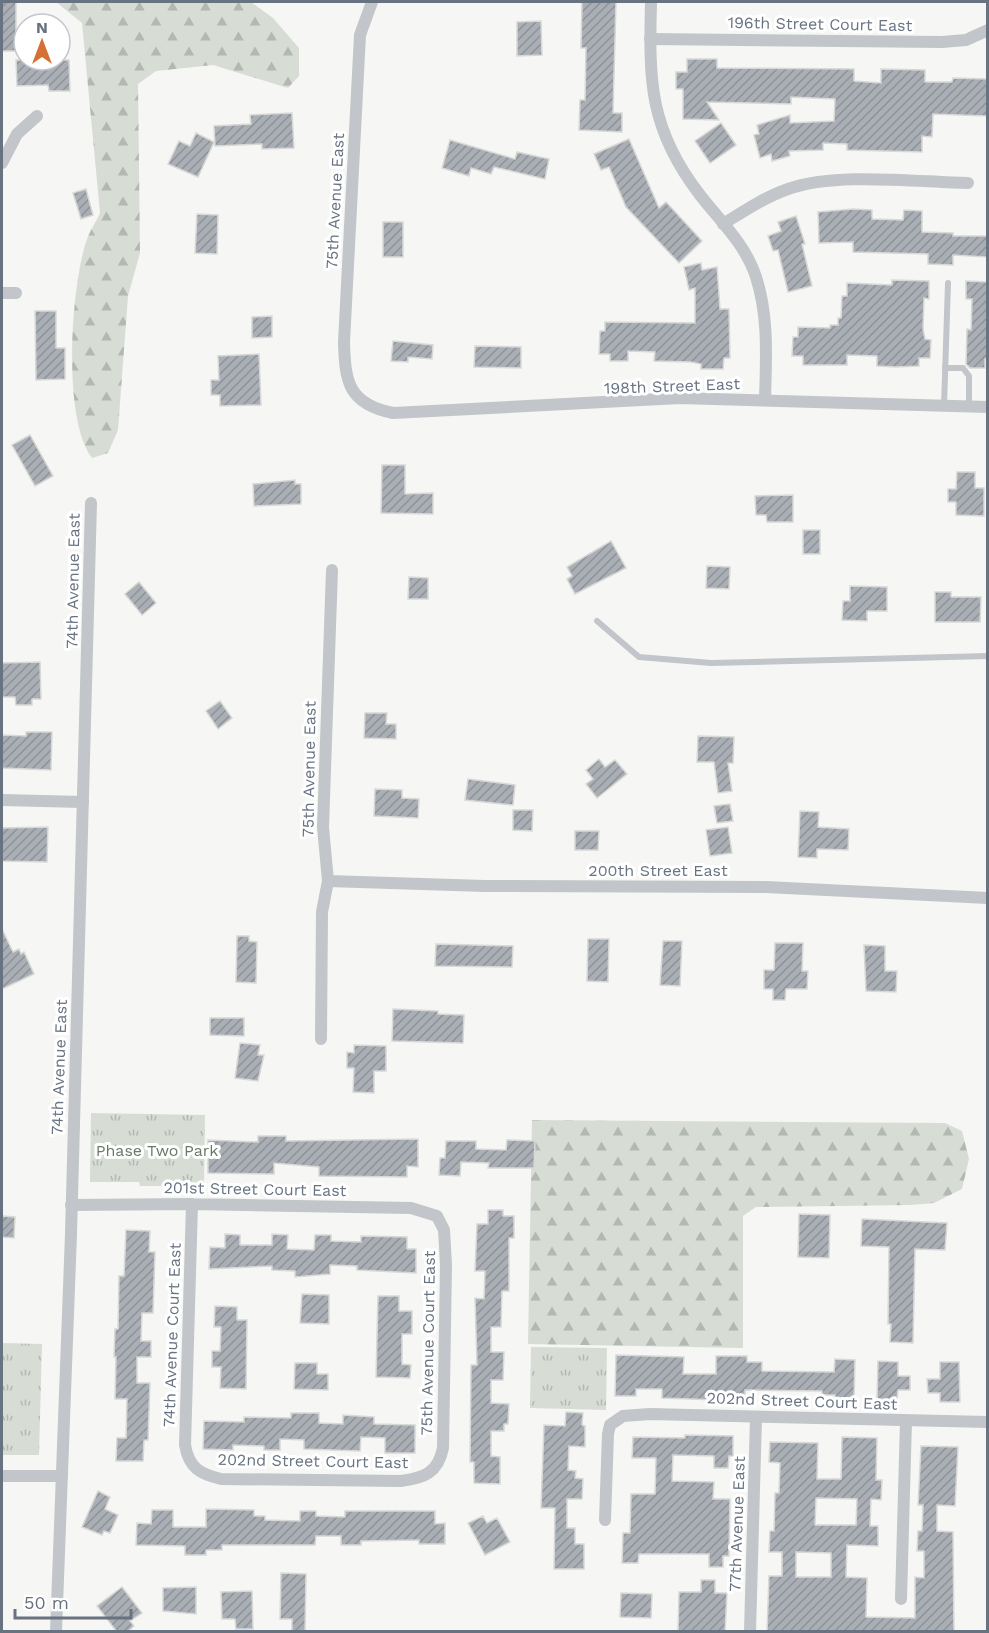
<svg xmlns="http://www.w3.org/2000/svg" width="989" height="1633" viewBox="0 0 989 1633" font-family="'Work Sans',sans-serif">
<defs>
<pattern id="forest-firs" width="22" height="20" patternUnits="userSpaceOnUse" patternTransform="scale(1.5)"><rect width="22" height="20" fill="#d7ddd5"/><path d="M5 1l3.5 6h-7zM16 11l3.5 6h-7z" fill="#b2b8b2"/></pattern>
<pattern id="park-tufts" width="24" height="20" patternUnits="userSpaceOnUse" patternTransform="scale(1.5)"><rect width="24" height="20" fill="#d7ddd5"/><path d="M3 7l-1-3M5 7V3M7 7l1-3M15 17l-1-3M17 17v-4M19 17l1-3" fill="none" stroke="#b2b8b2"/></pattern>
<pattern id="building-hatch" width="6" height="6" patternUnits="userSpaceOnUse" patternTransform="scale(1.5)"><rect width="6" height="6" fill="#aaafb6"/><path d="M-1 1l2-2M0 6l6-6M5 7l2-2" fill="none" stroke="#8e9399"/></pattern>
</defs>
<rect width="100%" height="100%" fill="#f6f6f4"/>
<!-- forest -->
<g fill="url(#forest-firs)">
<path d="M56,2H251L273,18L299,48V76L288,88L213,65L156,71L138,84L140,253L128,296L118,430L108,453L92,458C62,419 71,288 86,242C89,232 96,222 100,213L82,23Z"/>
<polygon points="532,1120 945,1123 962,1131 969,1159 962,1189 934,1203 911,1205 756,1207 743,1216 743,1348 528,1344"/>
</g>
<!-- park -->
<g fill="url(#park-tufts)">
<polygon points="91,1113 205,1115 204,1186 140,1186 139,1182 90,1182"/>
<polygon points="2,1343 42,1344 39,1455 2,1455"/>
<polygon points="531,1347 607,1348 606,1410 530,1408"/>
</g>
<!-- building -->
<g fill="url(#building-hatch)" stroke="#d8d8d6" stroke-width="1.5" fill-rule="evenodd">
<rect x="2" y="2" width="14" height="49"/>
<polygon points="582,2 616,2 613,113 622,113 622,132 579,130 580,100 585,100 586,48 581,48"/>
<polygon points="541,21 542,55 517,56 517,22"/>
<polygon points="687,59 717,59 717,68 854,69 854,81 881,83 881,69 925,70 925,82 952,82 953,78 987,79 987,116 933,114 932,137 922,136 922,152 847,150 847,144 823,143 823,150 789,151 790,156 772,161 771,154 760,158 754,135 759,134 757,125 790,115 790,123 834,121 835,99 791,97 791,104 707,102 719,120 683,119 683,89 676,89 676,72 687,72"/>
<polygon points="16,60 69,60 70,91 49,91 48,85 17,86"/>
<polygon points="292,113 294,148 262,149 262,144 215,146 214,126 251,124 250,115"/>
<polygon points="721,123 736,145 710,163 695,141"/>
<polygon points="196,133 214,142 198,177 168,164 179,141 190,146"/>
<polygon points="629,139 659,208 666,202 702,241 679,263 626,207 609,167 601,170 594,154"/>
<polygon points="450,140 515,159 517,152 549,159 545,179 494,167 491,174 471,168 469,176 442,168"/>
<polygon points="86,189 93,215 81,219 73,193"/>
<polygon points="853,209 872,210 872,219 903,220 904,210 922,211 922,232 953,233 953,236 987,236 987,257 953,255 953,265 928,264 928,254 853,252 853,242 819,243 818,212"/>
<polygon points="197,214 218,215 217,254 195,253"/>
<polygon points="796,216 805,244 802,244 812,286 788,292 778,250 773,251 768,236 781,231 778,222"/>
<rect x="383" y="222" width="20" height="35"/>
<polygon points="701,263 702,270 717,267 720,309 729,309 730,358 724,358 723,369 701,369 701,364 691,362 654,361 655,352 628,351 628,361 610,361 610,354 599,354 600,331 605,331 605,322 695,323 695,288 689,290 684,267"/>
<polygon points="892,280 929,281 929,299 924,298 923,329 925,339 931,340 930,358 919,358 919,366 896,367 877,366 877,356 847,355 847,365 803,365 803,356 792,356 793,337 798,337 798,327 830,328 830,325 838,325 838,318 841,318 842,296 847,296 847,283 892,285"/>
<polygon points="966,281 987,282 987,359 985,359 985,368 970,368 966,364 967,329 971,330 972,299 966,299"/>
<polygon points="35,311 56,311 56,348 65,348 65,379 36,380"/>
<polygon points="272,316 272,337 252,338 252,317"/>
<polygon points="393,341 433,345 432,359 408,357 408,362 391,361"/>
<polygon points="475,346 521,347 521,368 474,367"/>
<polygon points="259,354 261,405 220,406 220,395 211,395 211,380 219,380 218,356"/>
<polygon points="30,435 53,476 35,486 12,445"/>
<polygon points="382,465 405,465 405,494 433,493 433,514 381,513"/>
<polygon points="957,472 975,472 975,488 984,488 984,516 956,515 956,502 948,502 948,489 956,489"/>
<polygon points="295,480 295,484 301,484 301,504 254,506 253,484"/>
<polygon points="793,495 793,522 767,522 766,515 756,515 755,496"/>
<rect x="803" y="530" width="17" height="24"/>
<polygon points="611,541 626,568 575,594 567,579 572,576 567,567"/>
<polygon points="707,566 730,567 729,589 706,588"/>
<polygon points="409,577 428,578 428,599 408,599"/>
<polygon points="139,582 156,603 142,615 125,594"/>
<polygon points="850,586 887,587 887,611 867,611 867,621 842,620 843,601 850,601"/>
<polygon points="935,592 951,592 951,597 981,597 980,622 935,622"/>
<polygon points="40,662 41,699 32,699 32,705 16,705 15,697 2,697 2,663"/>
<polygon points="220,701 232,718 218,729 206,711"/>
<polygon points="365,713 387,713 386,724 396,724 396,739 364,738"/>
<polygon points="26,732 52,732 51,770 2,768 2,735 26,736"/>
<polygon points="698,736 734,737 733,763 728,763 732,791 718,793 714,762 697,762"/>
<polygon points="599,759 605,767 615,760 627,774 597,798 586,784 593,779 586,770"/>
<polygon points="468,779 515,785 513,805 465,800"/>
<polygon points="375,789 402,790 402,798 419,799 418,818 374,816"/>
<polygon points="730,804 733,821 717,823 714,806"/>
<polygon points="513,810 533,810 532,831 513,830"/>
<polygon points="800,811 819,812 818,827 849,829 848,850 817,849 817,858 798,857"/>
<polygon points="48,827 47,862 2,861 2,828"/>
<polygon points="728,827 732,853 710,856 706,830"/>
<polygon points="575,831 599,831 598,850 575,850"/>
<polygon points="2,929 13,952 19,949 21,954 24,952 34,974 2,989"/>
<polygon points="237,936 249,936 249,941 257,942 256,983 236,982"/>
<polygon points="588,939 609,939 608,982 587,981"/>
<polygon points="663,941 682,941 680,986 660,985"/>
<polygon points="775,943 803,943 802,971 808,971 807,989 786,989 785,1000 773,1000 773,989 764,989 764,970 774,970"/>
<polygon points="436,944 513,946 512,967 435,966"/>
<polygon points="864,945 885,946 885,971 897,971 896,992 866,991"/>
<polygon points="393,1009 438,1011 438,1014 464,1015 463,1043 392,1041"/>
<polygon points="210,1018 244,1018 244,1036 210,1035"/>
<polygon points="240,1043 260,1045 258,1055 264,1055 258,1081 235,1078"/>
<polygon points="354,1045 386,1046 386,1071 374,1071 374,1093 353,1092 354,1068 347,1068 347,1052 354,1053"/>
<polygon points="258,1136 286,1136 286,1141 418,1139 418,1167 407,1166 407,1177 319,1176 319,1167 274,1163 274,1174 208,1173 208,1140 258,1142"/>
<polygon points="507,1140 535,1141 534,1168 488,1168 489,1163 461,1162 460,1176 439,1175 440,1158 445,1158 446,1141 476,1141 476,1149 506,1150"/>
<polygon points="488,1210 503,1210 503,1216 514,1216 514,1238 509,1238 509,1291 502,1291 501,1327 491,1327 491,1352 504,1352 503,1380 491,1380 491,1403 509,1404 508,1424 504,1424 504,1431 491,1431 491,1456 500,1457 500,1484 474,1483 474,1462 470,1462 471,1365 477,1365 475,1298 484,1299 485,1271 475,1271 477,1224 488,1224"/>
<polygon points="799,1214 830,1215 829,1258 798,1257"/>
<polygon points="2,1216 15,1217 14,1238 2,1237"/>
<polygon points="862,1219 947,1223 945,1250 915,1249 913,1343 890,1342 891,1324 888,1324 889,1247 861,1246"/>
<polygon points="126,1230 150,1231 149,1252 155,1252 153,1313 142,1313 141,1341 151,1341 151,1357 137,1357 137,1383 150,1383 148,1440 144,1440 143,1461 116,1461 117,1438 126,1438 127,1399 115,1399 116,1357 114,1357 115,1329 118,1329 119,1276 124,1276"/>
<polygon points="225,1234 240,1235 240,1245 272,1245 272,1234 288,1235 287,1249 314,1250 315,1235 331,1235 331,1241 361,1242 361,1236 407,1237 407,1249 416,1249 416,1273 357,1270 357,1266 330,1265 330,1274 295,1277 295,1271 272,1270 272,1266 209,1269 210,1247 225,1248"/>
<polygon points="302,1294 329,1295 329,1324 300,1323"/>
<polygon points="378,1296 399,1296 399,1311 412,1311 412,1334 402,1334 402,1364 411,1365 410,1378 376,1377"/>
<polygon points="215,1306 237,1307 237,1320 247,1320 246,1389 220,1388 221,1367 212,1367 212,1351 220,1351 221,1327 214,1327"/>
<polygon points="616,1355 684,1357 683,1374 716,1374 716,1356 747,1356 747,1362 762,1362 762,1371 834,1372 835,1359 855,1360 854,1400 835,1400 835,1395 822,1395 822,1391 745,1390 745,1401 662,1398 662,1389 636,1389 636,1396 615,1396"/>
<polygon points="878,1361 898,1362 898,1376 910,1376 910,1390 898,1390 897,1400 877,1399"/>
<polygon points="940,1362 959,1362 960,1402 940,1402 940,1393 928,1393 927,1379 940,1379"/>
<polygon points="295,1363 317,1363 317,1374 328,1374 328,1390 294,1389"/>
<polygon points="566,1412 583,1413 582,1425 585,1426 585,1447 569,1446 568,1470 576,1471 575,1478 583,1479 582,1499 567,1499 567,1528 575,1528 575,1544 584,1544 584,1569 554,1569 555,1508 541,1508 544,1425 565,1426"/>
<polygon points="291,1413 319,1413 319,1423 343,1424 343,1415 374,1417 374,1424 415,1425 415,1453 385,1453 385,1438 361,1437 360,1451 304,1449 304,1440 280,1439 280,1450 264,1450 264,1446 233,1445 233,1450 203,1449 204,1421 244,1422 244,1417 291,1418"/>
<polygon points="685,1435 733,1436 733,1456 729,1456 728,1468 714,1468 714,1456 673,1455 672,1481 714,1482 713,1499 730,1499 729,1556 723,1556 723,1567 709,1567 709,1554 639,1554 638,1563 622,1563 623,1533 630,1533 631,1494 655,1494 656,1458 632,1458 633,1437 685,1438"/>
<path d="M842,1437L877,1438L876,1480H882L881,1500L871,1499L870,1526H878V1546L847,1545L846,1577L867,1578L866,1617L915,1618V1577L924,1578V1551H917L918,1531H922L923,1505H918L921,1446L958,1447L955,1506L937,1505V1531L953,1532L954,1632H767L769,1576H782V1552H769L770,1531H774L775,1493H779L780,1463L769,1462L770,1442L818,1443L817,1479H841ZM816,1498L857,1499L856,1525H815ZM796,1552L831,1553V1577H796Z"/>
<polygon points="98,1491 110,1497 105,1509 118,1515 110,1533 104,1531 102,1535 82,1527"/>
<polygon points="206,1509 254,1510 254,1516 265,1516 265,1520 300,1521 300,1511 316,1511 316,1516 345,1517 345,1511 435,1511 435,1524 445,1523 445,1544 419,1544 419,1540 361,1541 361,1545 341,1545 341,1536 316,1536 315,1545 222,1545 222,1550 206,1550 206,1555 185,1555 185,1546 136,1545 137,1523 151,1524 152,1510 173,1510 173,1527 206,1527"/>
<polygon points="483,1516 487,1523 497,1518 510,1542 485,1555 468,1523"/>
<polygon points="281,1573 306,1574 305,1632 292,1632 292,1619 280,1619"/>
<polygon points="701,1580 715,1580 715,1593 727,1593 725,1632 678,1632 679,1592 701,1592"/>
<polygon points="122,1587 142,1613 130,1621 134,1626 127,1632 117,1632 97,1606"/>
<polygon points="196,1587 196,1614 163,1611 163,1588"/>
<polygon points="252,1591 253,1629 236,1629 235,1619 222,1619 221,1592"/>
<polygon points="621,1593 652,1594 651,1618 620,1617"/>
</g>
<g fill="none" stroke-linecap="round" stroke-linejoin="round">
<!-- lane -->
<g stroke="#c2c5c9" stroke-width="6">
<polyline points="945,368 963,368 969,376 969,406"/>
<polyline points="944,406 948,283"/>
<polyline points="597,621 639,657 711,663 988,656"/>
</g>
<!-- street -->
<g stroke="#c2c5c9" stroke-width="12">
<path d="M372,2L360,35L344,342C345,383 349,404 393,413L680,398L988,407"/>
<path d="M651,2C649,81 649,129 700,195C720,221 746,245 756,277C769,317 766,359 765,400"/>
<polyline points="650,39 942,42 966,40 988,30"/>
<polyline points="2,163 17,134 37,116"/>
<path d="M723,224C744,211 765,197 788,189C836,172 916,182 968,183"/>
<polyline points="2,293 16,293"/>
<polyline points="2,800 83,802"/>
<polyline points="328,881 485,886 766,887 988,898"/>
<polyline points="321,1039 322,912 328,881 323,827 332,570"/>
<path d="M71,1205L192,1204L411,1208L437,1216L444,1230L446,1265L443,1448C438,1473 424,1478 401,1481L221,1479C200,1474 189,1468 185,1445L192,1204"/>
<polyline points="2,1476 62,1476"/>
<polyline points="605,1520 608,1434 610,1425 623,1416 650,1414 988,1422"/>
<polyline points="901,1599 906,1421"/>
<polyline points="56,1632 71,1234 91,503"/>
<polyline points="750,1632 756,1417"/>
</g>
</g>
<g text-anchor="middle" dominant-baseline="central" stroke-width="6" stroke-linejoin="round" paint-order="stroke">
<!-- street labels -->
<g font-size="16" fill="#687382" stroke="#fff">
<text transform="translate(820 24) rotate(1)">196th Street Court East</text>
<text transform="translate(335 201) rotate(-87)">75th Avenue East</text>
<text transform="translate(672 386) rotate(-2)">198th Street East</text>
<text transform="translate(73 581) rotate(-89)">74th Avenue East</text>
<text transform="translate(309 769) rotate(-89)">75th Avenue East</text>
<text x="658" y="870">200th Street East</text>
<text transform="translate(59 1067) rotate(-88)">74th Avenue East</text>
<text transform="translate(255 1189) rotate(1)">201st Street Court East</text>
<text transform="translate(172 1335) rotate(-88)">74th Avenue Court East</text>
<text transform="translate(428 1343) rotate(-89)">75th Avenue Court East</text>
<text transform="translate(802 1401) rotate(2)">202nd Street Court East</text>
<text transform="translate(313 1461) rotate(1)">202nd Street Court East</text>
<text transform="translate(737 1524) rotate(-88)">77th Avenue East</text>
</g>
<!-- park labels -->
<g font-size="16" fill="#677a66" stroke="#fff">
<text x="157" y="1150">Phase Two Park</text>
</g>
</g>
<!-- border -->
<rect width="989" height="1633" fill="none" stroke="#687382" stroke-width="6"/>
<!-- north arrow -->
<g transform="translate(42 42)"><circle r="28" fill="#ffffff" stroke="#c3c7cd" stroke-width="1.5"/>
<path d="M0-4.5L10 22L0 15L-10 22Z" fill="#d67034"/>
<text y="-9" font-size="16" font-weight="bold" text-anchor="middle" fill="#687382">N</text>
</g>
<!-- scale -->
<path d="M15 1609v9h116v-9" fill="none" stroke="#687382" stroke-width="3"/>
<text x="24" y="1609" font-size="18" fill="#687382" stroke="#ffffff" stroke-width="4.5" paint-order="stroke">50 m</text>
</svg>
